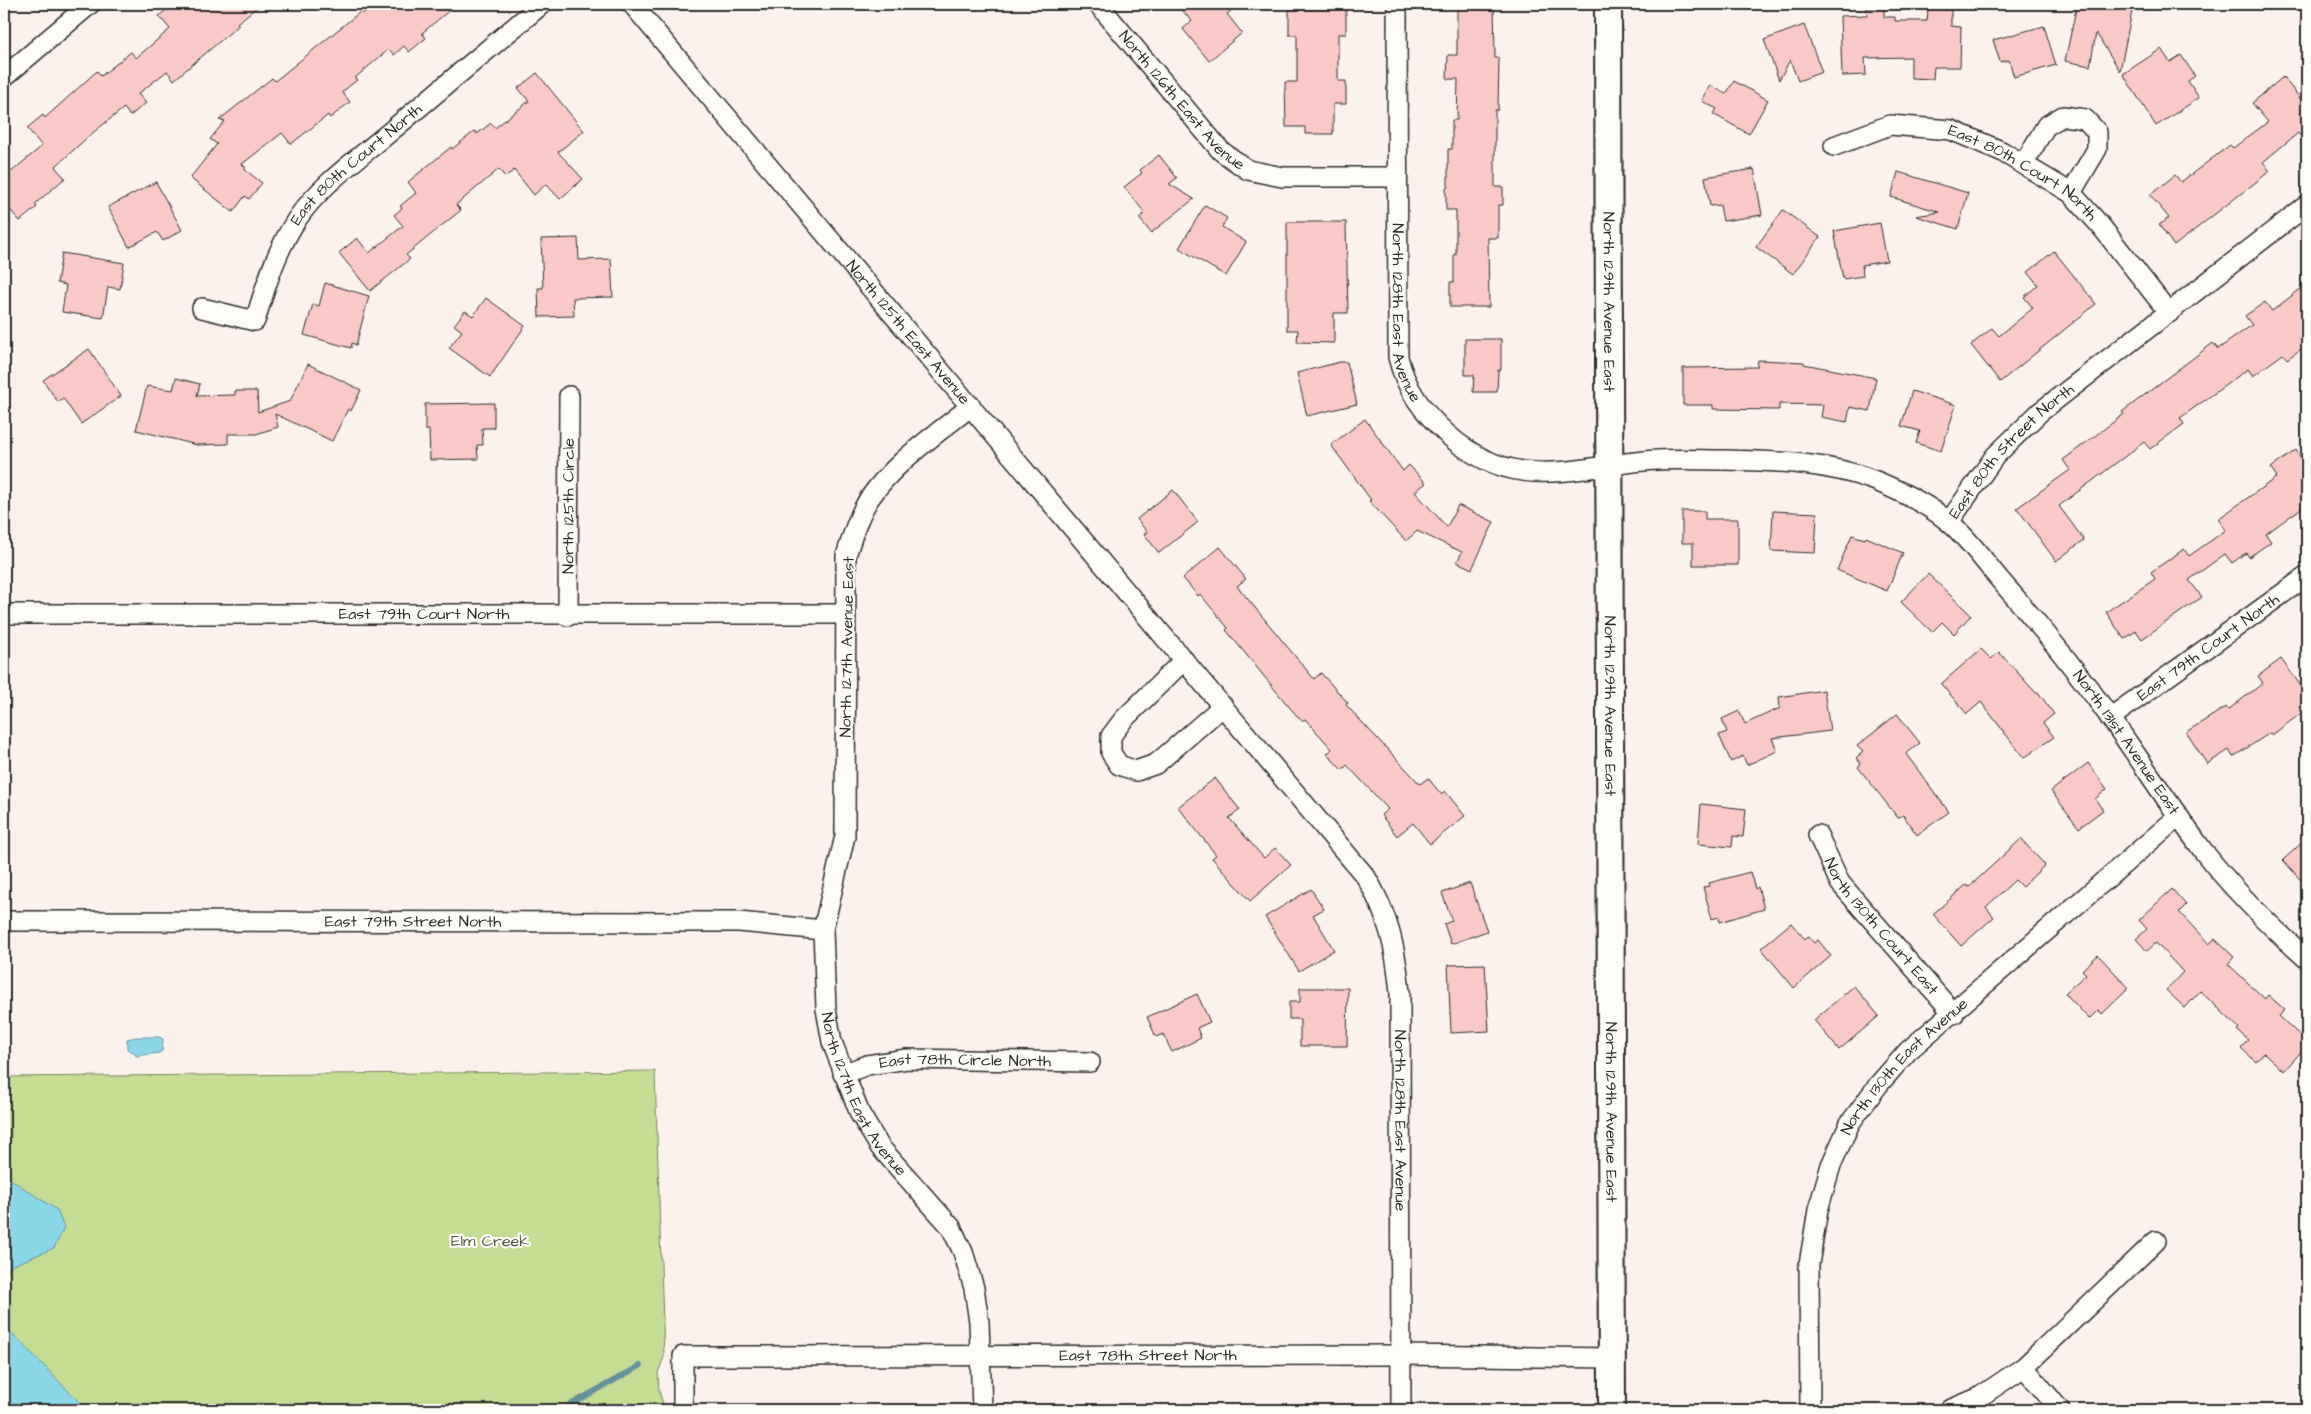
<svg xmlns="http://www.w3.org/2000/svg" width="2311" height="1414" viewBox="0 0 2311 1414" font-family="'Architects Daughter',sans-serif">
<rect width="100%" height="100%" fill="#fcf2ed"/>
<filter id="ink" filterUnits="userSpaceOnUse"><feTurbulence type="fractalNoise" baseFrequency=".02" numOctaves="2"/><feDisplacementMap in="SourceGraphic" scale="10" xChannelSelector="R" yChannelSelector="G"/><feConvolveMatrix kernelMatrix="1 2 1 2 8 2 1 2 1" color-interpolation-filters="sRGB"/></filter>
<g filter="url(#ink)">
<!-- green -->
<polygon fill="#c5dd93" stroke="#78845f" points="655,1071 664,1357 658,1373 659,1391 665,1410 4,1410 4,1077"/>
<!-- water -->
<g fill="#8ad7e9" stroke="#64929d">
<polygon points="136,1037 159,1037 163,1039 162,1051 159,1053 136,1056 135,1053 127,1049 127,1039"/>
<polygon points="4,1175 57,1210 64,1228 54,1248 11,1266 4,1277"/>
<polygon points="4,1325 87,1410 4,1410"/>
</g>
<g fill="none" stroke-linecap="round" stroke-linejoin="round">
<!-- stream -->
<polyline stroke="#64929d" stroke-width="6" points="561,1410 640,1366"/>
</g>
<!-- building -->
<g fill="#fac9c7" stroke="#2b2b2b">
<polygon points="173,4 261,4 237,23 239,25 174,80 167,71 138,94 146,103 130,116 124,108 90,135 55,167 65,178 35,204 37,207 20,221 11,211 4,217 4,178 42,146 27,128 43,115 45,118 97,71 101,76 131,52 136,58 170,29 159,16"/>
<polygon points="375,4 457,4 422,33 426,38 409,52 404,46 394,55 389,49 355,78 357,80 342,92 350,102 330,118 328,115 291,144 282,133 242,164 246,168 244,169 262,183 249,199 245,196 233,212 190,178 217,144 210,139 225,121 219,120 272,78 275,81 360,12 362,14"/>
<polygon points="1176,4 1239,4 1227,14 1242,33 1209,61 1183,29 1192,21"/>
<polygon points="1457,4 1494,4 1495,58 1499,58 1498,110 1495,110 1495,187 1503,187 1503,205 1498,205 1498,238 1488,238 1489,307 1450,307 1450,282 1454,282 1454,254 1456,254 1456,210 1446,210 1446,187 1448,187 1448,149 1452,149 1452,120 1457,120 1458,79 1447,79 1448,55 1457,55"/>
<polygon points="2077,4 2104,8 2105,5 2132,11 2120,71 2096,33 2090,66 2065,61"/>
<polygon points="1884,7 1884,17 1895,17 1895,21 1927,21 1928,9 1951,10 1951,26 1961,27 1960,67 1934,67 1933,79 1911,78 1911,57 1865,58 1866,75 1842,76 1840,16 1867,15 1866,8"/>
<polygon points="1289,9 1346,9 1346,34 1338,34 1338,81 1346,81 1346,104 1333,104 1333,134 1305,134 1305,127 1286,127 1285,82 1297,82 1297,35 1289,35"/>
<polygon points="1804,25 1822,72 1798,81 1790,60 1779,80 1764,40"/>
<polygon points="2044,26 2056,65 2014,77 2009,60 2000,62 1993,40"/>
<polygon points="2161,49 2170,62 2181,55 2195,76 2188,81 2199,98 2156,126 2123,74"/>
<polygon points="537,73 584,131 558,152 583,179 560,199 546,184 534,195 514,170 505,177 499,169 456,205 461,210 406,255 410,259 370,291 339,253 357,238 369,253 403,226 394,215 402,208 400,206 416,193 408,182 451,147 452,149 475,131 477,134 491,123 495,128 529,101 518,88"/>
<polygon points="2283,77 2307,107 2307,145 2298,133 2263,162 2270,171 2174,246 2159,225 2169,218 2150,195 2175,175 2181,182 2230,145 2233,148 2268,122 2252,103"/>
<polygon points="1734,81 1768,100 1749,134 1713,114 1717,109 1702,101 1710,85 1726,94"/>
<polygon points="1159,155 1177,178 1169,184 1194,199 1151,233 1139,218 1145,213 1124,187 1142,173 1140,170"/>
<polygon points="1754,169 1762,215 1723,221 1720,205 1710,206 1705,177"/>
<polygon points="1898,172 1968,193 1958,229 1916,216 1940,212 1891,197"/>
<polygon points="156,182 182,230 163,241 157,232 129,247 108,207"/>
<polygon points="1205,205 1227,218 1222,227 1246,242 1226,276 1179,248"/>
<polygon points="1783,210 1820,237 1793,274 1756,247"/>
<polygon points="1287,222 1346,222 1348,313 1334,313 1334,343 1297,342 1298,330 1287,330"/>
<polygon points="1880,223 1887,261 1862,265 1863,276 1843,279 1834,231"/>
<polygon points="578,238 579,260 611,259 613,297 573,298 574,316 539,317 538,288 543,288 541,239"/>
<polygon points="2054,251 2096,304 2000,382 1971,345 1992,328 1999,336 2033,308 2024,297 2038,285 2028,272"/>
<polygon points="62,253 124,263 120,289 108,287 103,318 62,312 66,285 57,283"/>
<polygon points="325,283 369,296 356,345 352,343 351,348 304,335 313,304 319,306"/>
<polygon points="2307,284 2307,345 2287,359 2283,354 2253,376 2248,369 2180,418 2184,424 2150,449 2144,442 2059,506 2084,540 2056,561 2017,508 2070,470 2063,460 2124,414 2122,412 2213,343 2218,349 2252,325 2245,316 2265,302 2272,311"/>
<polygon points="486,298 525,326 490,377 449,348 462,331 454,325 465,311 473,316"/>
<polygon points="1465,339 1501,339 1501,370 1498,370 1497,392 1473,392 1474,375 1465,375"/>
<polygon points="89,349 121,396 81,424 63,398 58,402 43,380"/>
<polygon points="1758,360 1804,362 1804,364 1876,378 1870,411 1850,407 1847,422 1821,417 1823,405 1779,404 1779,410 1713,409 1713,405 1683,405 1683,368 1757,367"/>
<polygon points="1340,362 1347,362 1357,404 1307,416 1297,373"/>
<polygon points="308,364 361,390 351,411 348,409 332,441 275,414 278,427 256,434 228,434 228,444 197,445 136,430 147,386 173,390 176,378 200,384 197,396 235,395 235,391 257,391 258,412 290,401"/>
<polygon points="1912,391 1956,405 1941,451 1916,443 1920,431 1901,426"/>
<polygon points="494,403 494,428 482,428 483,445 477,445 478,459 430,460 429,430 425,430 425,404"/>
<polygon points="1365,419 1403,471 1409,465 1426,483 1415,492 1447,527 1458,505 1494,522 1472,569 1457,562 1462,552 1417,531 1406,541 1369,501 1371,500 1331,445"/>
<polygon points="2296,450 2307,467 2307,504 2266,534 2271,542 2249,557 2246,553 2232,563 2225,554 2189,580 2202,597 2142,639 2136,631 2124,639 2106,612 2155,579 2151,572 2184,549 2189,556 2226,530 2218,519 2277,477 2271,468"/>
<polygon points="1173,490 1198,522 1159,553 1144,534 1147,532 1137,519"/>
<polygon points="1682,511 1705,511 1705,519 1738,519 1738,565 1693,565 1693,543 1682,543"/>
<polygon points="1773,511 1817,513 1815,553 1771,551"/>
<polygon points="1852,535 1865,539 1866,537 1903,553 1887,591 1837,570"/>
<polygon points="1220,547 1246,579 1237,586 1314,679 1321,673 1348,703 1346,705 1420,784 1428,778 1441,794 1445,791 1465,816 1430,844 1413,823 1397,836 1381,815 1388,809 1347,765 1342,770 1327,754 1332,749 1305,719 1302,721 1290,708 1226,630 1228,628 1200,594 1198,596 1183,578"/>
<polygon points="1928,574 1971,615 1954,634 1942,622 1932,632 1901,602"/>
<polygon points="1981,649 1991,659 1999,652 2036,693 2038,692 2054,714 2043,723 2054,737 2024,758 1981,702 1967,714 1941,684"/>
<polygon points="2281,659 2307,694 2307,709 2272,735 2270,733 2233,757 2229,750 2207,764 2186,732 2226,707 2228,710 2263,683 2258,676"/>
<polygon points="1824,690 1830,731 1772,738 1777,751 1747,765 1743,756 1731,762 1719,735 1727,732 1722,719 1739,711 1745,724 1780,708 1779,697"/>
<polygon points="1897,714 1920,743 1906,754 1949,812 1917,835 1903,815 1898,818 1858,767 1861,764 1856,758 1863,752 1857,746"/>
<polygon points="2088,763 2107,789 2095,799 2103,810 2079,828 2051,791"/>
<polygon points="1215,778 1240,810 1229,818 1264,858 1275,848 1291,865 1250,901 1212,858 1216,855 1178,807"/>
<polygon points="1701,804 1746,809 1743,837 1733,836 1732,847 1698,844"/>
<polygon points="2307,838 2307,887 2283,860"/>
<polygon points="2021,839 2045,865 2022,887 2015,880 1986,907 1994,917 1961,946 1933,914 1966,885 1969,887"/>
<polygon points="1750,872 1755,889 1758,887 1764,909 1720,922 1719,917 1712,919 1703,887 1710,886 1709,883"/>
<polygon points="1470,883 1487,931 1451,944 1444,924 1452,921 1442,893"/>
<polygon points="1311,889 1324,909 1313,915 1334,950 1299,971 1265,917"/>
<polygon points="2172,889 2186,905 2179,912 2209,944 2215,939 2234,957 2228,964 2265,999 2268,995 2285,1010 2279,1016 2307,1042 2307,1045 2284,1071 2264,1053 2256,1062 2241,1048 2248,1040 2237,1030 2239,1028 2200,991 2185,1008 2166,990 2183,972 2156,943 2147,951 2136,939 2147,929 2139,920"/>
<polygon points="1791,923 1805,939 1808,936 1814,943 1818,940 1831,956 1794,988 1761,948"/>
<polygon points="2098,955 2129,988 2102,1014 2098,1010 2089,1019 2065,993 2086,974 2082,970"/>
<polygon points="1485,964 1489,1031 1451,1033 1448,965"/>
<polygon points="1854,986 1879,1016 1839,1050 1814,1020"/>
<polygon points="1300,988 1348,988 1347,1046 1300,1046 1300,1019 1289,1019 1289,1002 1300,1002"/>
<polygon points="1197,994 1210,1022 1197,1028 1201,1038 1172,1052 1163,1034 1156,1037 1147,1017"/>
</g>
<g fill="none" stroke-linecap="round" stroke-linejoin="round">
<!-- street casing -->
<g stroke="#2b2b2b" stroke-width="22">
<g id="street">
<path id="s1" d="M632,4L1366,877C1389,916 1396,949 1400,993L1401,1410"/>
<path id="s2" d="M1098,4L1221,151L1248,170L1282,177H1397"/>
<path id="s3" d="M1397,4L1398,357C1406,390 1423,412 1448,435C1519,497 1577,464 1658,460C1680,459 1702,460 1724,460C1775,461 1827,462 1876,481C1900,491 1929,505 1949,522C1968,538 1984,561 2000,580C2040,625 2077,671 2112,720C2143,764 2172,809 2204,852C2235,892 2270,926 2307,959"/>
<polyline points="4,77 90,4"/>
<path id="s4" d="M1834,146L1890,125L1951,130L2001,151L2071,193L2100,225L2169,313"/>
<polyline points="2024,163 2046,126 2063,116 2085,119 2097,132 2097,149 2071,193"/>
<path id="s5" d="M202,308L255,321C266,285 276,251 297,219C321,184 359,158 391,131C441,89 492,46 542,4"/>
<path id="s6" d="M971,406C936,435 895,461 869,499C858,516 852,537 846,556L845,836L823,930L826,1009L832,1042L860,1114L880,1147L951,1227L963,1252L974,1288L979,1322L982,1410"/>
<path id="s7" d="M1949,522L1995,456L2040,412L2307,205"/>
<path id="s8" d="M4,614H845"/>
<path id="s9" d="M568,616L569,396"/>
<polyline points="1184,660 1123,720 1111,736 1111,753 1119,765 1136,771 1156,764 1223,706"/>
<path id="s10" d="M2110,718L2307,576"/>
<path id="s11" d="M1818,835L1840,883L1954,1014"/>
<path id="s12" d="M4,921L739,922L823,930"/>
<path id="s13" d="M843,1074L867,1065L907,1059L1090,1062"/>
<polyline points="2024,1367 2060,1410"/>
<path id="s14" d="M683,1410V1356L1401,1355L1612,1358"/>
<path id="s15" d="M1810,1410L1809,1264L1818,1210L1831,1165L1850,1123L1879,1084L1908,1051L2179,816"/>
<polyline points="1949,1410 1978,1398 2024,1367 2156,1241"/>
</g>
</g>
<!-- secondary casing -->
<g stroke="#2b2b2b" stroke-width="30">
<g id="secondary">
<path id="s16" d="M1608,4L1612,1410"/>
</g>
</g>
<!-- street -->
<use href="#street" stroke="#fdfcf7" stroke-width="19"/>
<!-- secondary -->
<use href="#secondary" stroke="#fdfcf7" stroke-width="26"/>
</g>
</g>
<g text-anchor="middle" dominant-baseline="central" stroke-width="4.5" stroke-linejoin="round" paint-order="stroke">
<!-- street labels -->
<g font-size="16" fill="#2b2b2b" stroke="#fdfcf7">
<text stroke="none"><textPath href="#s2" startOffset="128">North 126th East Avenue</textPath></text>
<text stroke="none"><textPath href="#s5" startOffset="246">East 80th Court North</textPath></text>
<text stroke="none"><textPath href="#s4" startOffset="205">East 80th Court North</textPath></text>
<text stroke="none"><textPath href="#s16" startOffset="298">North 129th Avenue East</textPath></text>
<text stroke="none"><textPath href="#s3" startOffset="310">North 128th East Avenue</textPath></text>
<text stroke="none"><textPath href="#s1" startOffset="429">North 125th East Avenue</textPath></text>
<text stroke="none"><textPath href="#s7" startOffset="95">East 80th Street North</textPath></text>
<text stroke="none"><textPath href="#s9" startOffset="110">North 125th Circle</textPath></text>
<text stroke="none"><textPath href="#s8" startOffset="420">East 79th Court North</textPath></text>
<text transform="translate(847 647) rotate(-89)">North 127th Avenue East</text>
<text stroke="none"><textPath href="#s10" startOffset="121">East 79th Court North</textPath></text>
<text stroke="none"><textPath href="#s16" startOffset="702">North 129th Avenue East</textPath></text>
<text stroke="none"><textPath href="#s3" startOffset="1255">North 131st Avenue East</textPath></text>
<text stroke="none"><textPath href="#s12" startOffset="409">East 79th Street North</textPath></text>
<text stroke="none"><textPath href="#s11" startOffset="112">North 130th Court East</textPath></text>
<text stroke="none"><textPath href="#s13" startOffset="124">East 78th Circle North</textPath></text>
<text stroke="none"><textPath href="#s15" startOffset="372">North 130th East Avenue</textPath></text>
<text stroke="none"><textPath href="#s6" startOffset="750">North 127th East Avenue</textPath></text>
<text stroke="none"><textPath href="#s16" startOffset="1108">North 129th Avenue East</textPath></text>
<text stroke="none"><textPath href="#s1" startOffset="1390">North 128th East Avenue</textPath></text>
<text stroke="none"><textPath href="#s14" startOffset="519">East 78th Street North</textPath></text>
</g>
<!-- park labels -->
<g font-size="16" fill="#525845" stroke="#fdfcf7">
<text x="490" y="1241">Elm Creek</text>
</g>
</g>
<!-- margin -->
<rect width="2311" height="1414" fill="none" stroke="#fdfcf7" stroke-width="20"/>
<rect x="10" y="10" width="2291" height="1394" fill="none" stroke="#2b2b2b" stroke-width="2" filter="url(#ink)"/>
</svg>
